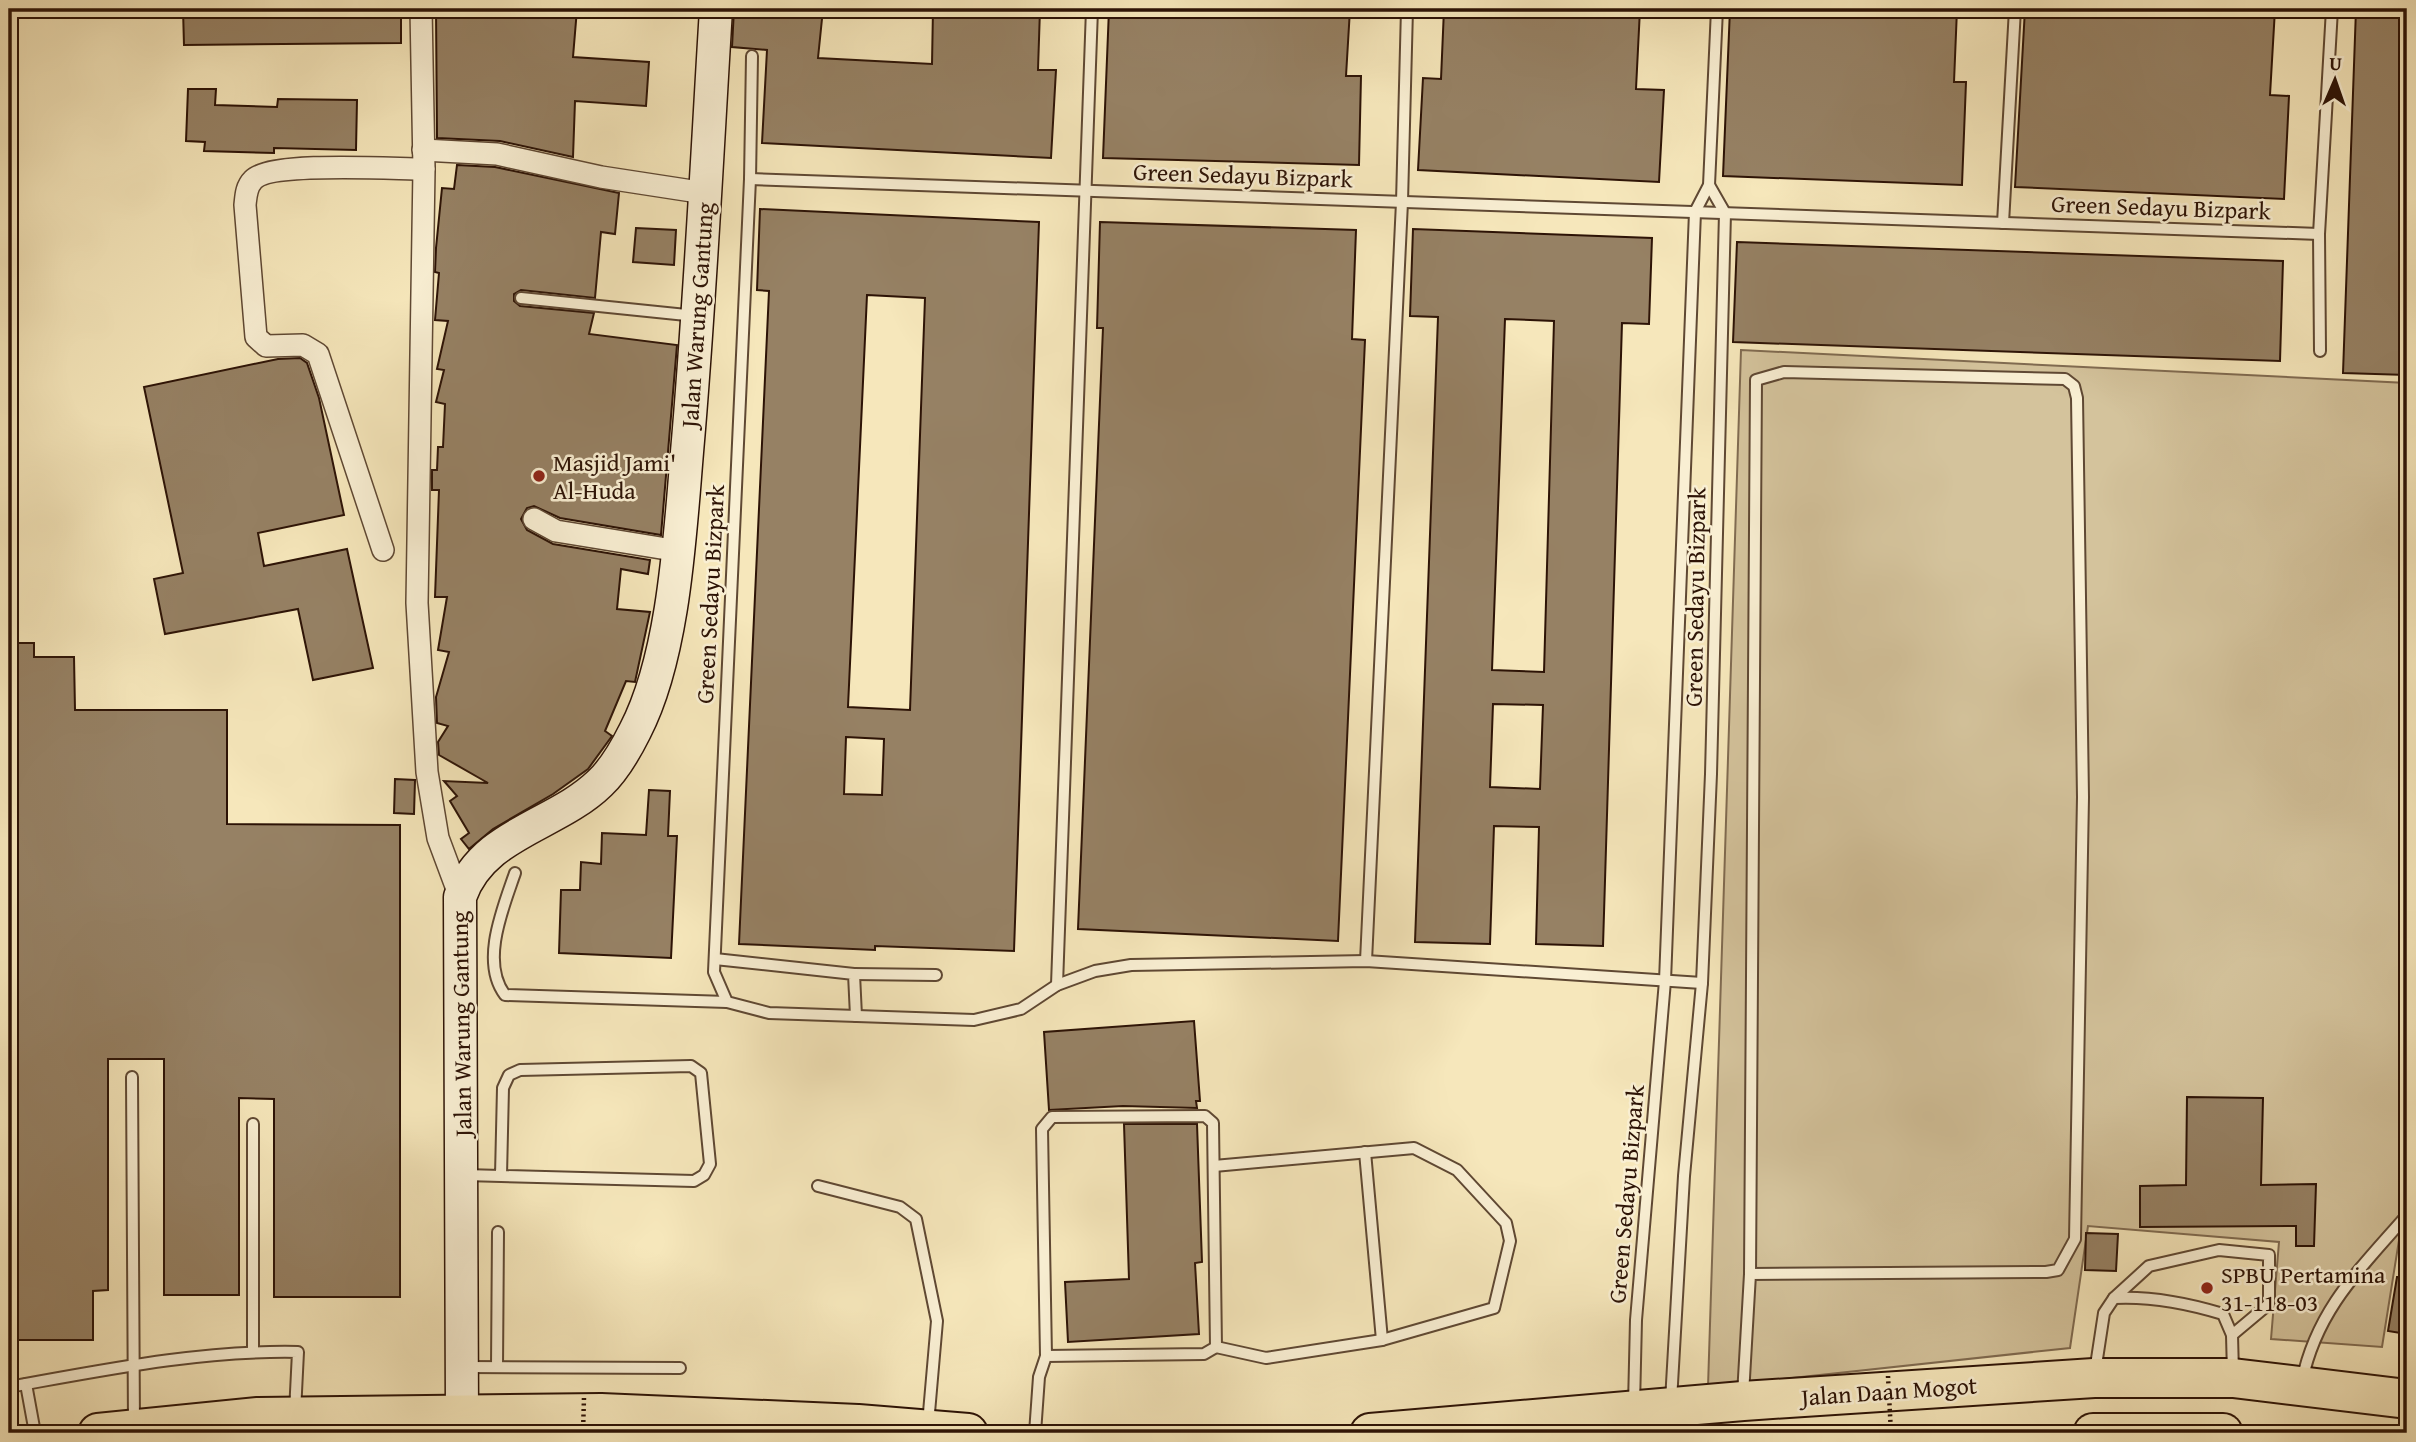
<svg xmlns="http://www.w3.org/2000/svg" width="2416" height="1442" viewBox="0 0 2416 1442" font-family="'Gentium Book Plus',serif">
<rect width="100%" height="100%" fill="#f6e7bb"/>
<filter id="stains"><feTurbulence type="fractalNoise" baseFrequency=".00286" numOctaves="4"/><feColorMatrix values="0 0 0 0 .2 0 0 0 0 .09 0 0 0 0 .02 0 0 0 .5 -.17"/></filter>
<radialGradient id="worn" r=".72"><stop offset=".6" stop-color="#630" stop-opacity="0"/><stop offset="1" stop-color="#630" stop-opacity=".3"/></radialGradient>
<!-- green -->
<polygon fill="#d4c39c" stroke="#806b51" stroke-width="2" points="1741,350 2407,383 2407,1215 2403,1215 2382,1347 2271,1339 2279,1242 2088,1226 2070,1348 1708,1387"/>
<!-- building -->
<g fill="#968164" stroke="#2d1306" stroke-width="2" fill-rule="evenodd">
<polygon points="183,9 401,9 401,43 184,45"/>
<polygon points="436,9 491,9 491,16 551,18 552,9 577,9 573,57 649,62 646,106 575,101 573,157 500,141 437,138"/>
<polygon points="734,9 823,9 818,58 932,64 933,9 1040,9 1038,70 1056,70 1051,158 762,143 767,50 732,47"/>
<polygon points="1109,9 1350,9 1346,76 1361,76 1359,165 1103,158"/>
<polygon points="1444,9 1640,9 1636,89 1664,90 1659,182 1418,170 1423,78 1441,79"/>
<polygon points="1730,9 1957,9 1954,82 1966,82 1962,185 1723,176"/>
<polygon points="2025,9 2275,9 2270,95 2289,96 2284,199 2015,187"/>
<polygon points="2356,9 2407,9 2407,375 2343,373"/>
<polygon points="188,89 216,89 215,105 277,107 278,99 357,100 356,150 274,148 274,153 204,151 205,142 186,141"/>
<polygon points="457,165 495,167 619,193 615,234 601,232 595,298 521,290 514,294 514,301 520,306 594,313 589,334 677,345 661,535 560,518 534,506 527,508 521,519 527,530 553,544 650,560 648,574 621,569 617,609 650,612 635,682 626,681 605,731 612,736 588,769 553,794 493,829 469,849 461,839 469,833 450,801 457,796 444,781 488,783 439,755 438,742 448,726 437,723 436,697 449,652 438,650 447,597 435,597 439,490 432,490 432,470 437,470 438,447 443,447 445,404 436,402 444,370 437,369 448,321 435,320 439,273 435,272 436,248 442,188 454,189"/>
<path d="M760,209L1039,222L1014,951L875,946V950L739,944L769,291L757,290ZM867,295L925,298L910,710L848,707ZM846,737L884,739L882,795L844,794Z"/>
<polygon points="1100,222 1356,230 1352,339 1365,340 1338,941 1078,929 1103,328 1097,328"/>
<polygon points="636,228 676,230 674,265 633,262"/>
<path d="M1413,229L1652,238L1649,324L1622,323L1603,946L1536,944L1539,827L1494,826L1490,944L1415,942L1438,317L1410,316ZM1505,319L1554,321L1544,672L1492,670ZM1493,704L1543,705L1540,789L1490,787Z"/>
<polygon points="1737,242 2283,261 2280,361 1733,342"/>
<polygon points="300,358 307,363 319,398 344,515 258,533 264,566 347,549 373,668 313,680 298,609 165,634 154,579 183,573 144,387 278,359"/>
<polygon points="9,643 34,643 34,657 74,657 75,710 227,710 227,824 400,825 400,1297 274,1297 274,1099 239,1098 239,1295 164,1295 164,1059 108,1059 108,1290 93,1291 93,1340 9,1340"/>
<polygon points="395,779 415,780 414,814 394,813"/>
<polygon points="649,790 670,791 668,836 677,836 671,958 559,953 561,890 580,890 581,862 601,864 602,833 646,835"/>
<polygon points="1194,1021 1200,1101 1196,1101 1197,1108 1123,1106 1049,1110 1044,1032"/>
<polygon points="2187,1097 2263,1098 2261,1185 2316,1184 2314,1246 2296,1246 2296,1226 2140,1227 2140,1186 2186,1185"/>
<polygon points="1124,1124 1197,1124 1202,1262 1195,1263 1199,1334 1068,1342 1065,1282 1129,1279"/>
<polygon points="2086,1233 2118,1234 2116,1271 2085,1270"/>
<polygon points="2397,1277 2407,1277 2407,1334 2388,1331"/>
</g>
<g fill="none" stroke-linecap="round" stroke-linejoin="round">
<!-- lane casing -->
<g stroke="#5f4833" stroke-width="14">
<g id="lane">
<polyline points="752,56 750,179 714,972 727,1002 769,1013 974,1020 1021,1009 1057,985 1095,971 1131,965 1366,961 1702,983"/>
<polyline points="750,179 2319,234"/>
<polyline points="2003,223 2015,9"/>
<polyline points="521,298 696,316"/>
<polyline points="2320,351 2319,234 2332,9"/>
<path d="M515,873C503,908 480,962 505,995L727,1002"/>
<polyline points="715,959 854,974 856,1016"/>
<polyline points="1366,961 1402,202 1407,9"/>
<polyline points="854,974 936,975"/>
<polyline points="1057,985 1092,9"/>
<polyline points="132,1077 134,1425"/>
<polyline points="1365,1152 1382,1340"/>
<polyline points="1214,1166 1414,1148 1457,1170 1506,1223 1510,1241 1494,1308 1382,1340 1266,1358 1216,1347"/>
<polyline points="465,1175 694,1181 704,1175 710,1164 701,1073 691,1066 520,1070 509,1075 503,1088 501,1175"/>
<polyline points="818,1186 900,1207 916,1219 937,1321 928,1424"/>
<path d="M2114,1298C2152,1296 2187,1303 2223,1314L2232,1335L2233,1373"/>
<polyline points="253,1351 253,1124"/>
<polyline points="466,1367 680,1368"/>
<polyline points="497,1367 498,1232"/>
<polyline points="2095,1372 2104,1313 2114,1298 2149,1266 2219,1250 2269,1255 2269,1304 2232,1335"/>
<path d="M2302,1381C2317,1309 2361,1268 2407,1215"/>
<polyline points="26,1384 35,1433"/>
<path d="M9,1387C104,1370 201,1350 298,1352L295,1412"/>
<polyline points="1743,1395 1750,1274 2046,1272 2058,1270 2075,1239 2083,797 2077,398 2074,386 2065,379 1784,372 1756,380 1750,1274"/>
<polyline points="1671,1401 1684,1176 1702,983 1711,774 1725,213 1709,185"/>
<polyline points="1634,1405 1636,1320 1665,981 1695,212 1709,185 1717,9"/>
<polyline points="1035,1433 1039,1377 1046,1356 1042,1129 1052,1117 1205,1116 1213,1123 1216,1347 1204,1354 1046,1356"/>
</g>
</g>
<!-- street casing -->
<g stroke="#5f4833" stroke-width="24">
<g id="street">
<polyline points="421,9 424,169 417,603 427,772 438,838 460,897"/>
<polyline points="423,150 497,154 601,177 705,193"/>
<polyline points="534,519 556,531 679,551"/>
<path d="M383,550L318,354L303,345L266,346L256,337L245,205C246,196 246,187 253,180C270,161 393,169 424,169"/>
</g>
</g>
<!-- secondary casing -->
<g stroke="#2d1306" stroke-width="35">
<path id="secondary" d="M462,1415L460,897C482,833 556,826 600,783C615,769 626,749 635,731C674,656 680,535 687,452C700,304 707,156 716,9"/>
</g>
<!-- highway casing -->
<g stroke="#2d1306" stroke-width="42">
<g id="highway">
<polyline points="98,1433 258,1417 601,1413 858,1424 968,1433"/>
<polyline points="1370,1433 1743,1401 2094,1378 2233,1378 2407,1399"/>
<polyline points="2093,1433 2223,1433"/>
</g>
</g>
<!-- lane -->
<use href="#lane" stroke="#f9efd3" stroke-width="10"/>
<!-- street -->
<use href="#street" stroke="#f9efd3" stroke-width="21"/>
<!-- secondary -->
<use href="#secondary" stroke="#f9efd3" stroke-width="32"/>
<!-- highway -->
<use href="#highway" stroke="#f6e7bb" stroke-width="38"/>
<!-- path-bridge -->
<g stroke="#2d1306" stroke-width="4.5" stroke-dasharray="2 3.5" stroke-linecap="butt">
<polyline points="1888,1376 1891,1433"/>
<polyline points="583,1433 584,1397"/>
</g>
</g>
<!-- markers -->
<g fill="#8f2418" stroke="#f9efd3" stroke-width="2.5">
<circle cx="539" cy="476" r="7"/>
<circle cx="2207" cy="1288" r="7"/>
</g>
<g text-anchor="middle" dominant-baseline="central" stroke-width="5" stroke-linejoin="round" paint-order="stroke">
<!-- street labels -->
<g font-size="24" fill="#2d1306" stroke="#f9efd3">
<text transform="translate(1243 175) rotate(2)">Green Sedayu Bizpark</text>
<text transform="translate(2161 207) rotate(2)">Green Sedayu Bizpark</text>
<text transform="translate(697 315) rotate(-86)">Jalan Warung Gantung</text>
<text transform="translate(710 594) rotate(-87)">Green Sedayu Bizpark</text>
<text transform="translate(1695 597) rotate(-89)">Green Sedayu Bizpark</text>
<text transform="translate(461 1024) rotate(-91)">Jalan Warung Gantung</text>
<text transform="translate(1626 1194) rotate(-85)">Green Sedayu Bizpark</text>
<text transform="translate(1889 1391) rotate(-4)">Jalan Daan Mogot</text>
</g>
<!-- poi labels -->
<g font-size="24" fill="#2d1306" stroke="#f9efd3" text-anchor="start">
<text x="553" y="462">Masjid Jami'<tspan x="553" dy="28">Al-Huda</tspan></text>
<text x="2221" y="1274">SPBU Pertamina<tspan x="2221" dy="28">31-118-03</tspan></text>
</g>
</g>
<!-- margin -->
<rect width="2416" height="1442" fill="none" stroke="#f6e7bb" stroke-width="35"/>
<rect x="10" y="10" width="2395" height="1421" fill="none" stroke="#2d1306" stroke-width="3.5"/>
<rect x="18" y="18" width="2381" height="1407" fill="none" stroke="#2d1306" stroke-width="2"/>
<!-- north arrow -->
<g transform="translate(2335 80) rotate(2)" stroke="#f9efd3" stroke-width="5" paint-order="stroke">
<path d="M0-5L12 26L0 18L-12 26Z" fill="#2d1306"/>
<text y="-10" font-size="19" font-weight="bold" text-anchor="middle" fill="#2d1306">U</text>
</g>
<rect width="100%" height="100%" filter="url(#stains)"/>
<rect width="100%" height="100%" fill="url(#worn)"/>
</svg>
